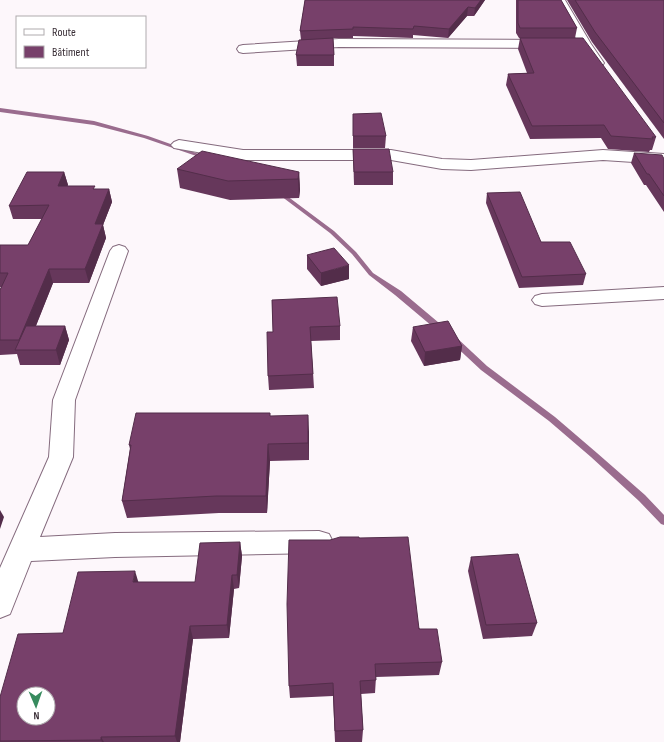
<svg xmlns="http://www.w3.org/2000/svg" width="664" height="742" viewBox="0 0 664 742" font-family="'Sofia Sans Condensed',sans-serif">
<rect width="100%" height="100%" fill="#fdf7fb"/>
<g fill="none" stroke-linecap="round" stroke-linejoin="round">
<!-- stream -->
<g fill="#9a6c8e" fill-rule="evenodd">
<polygon points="0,108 94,121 148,136 210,158 205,159 144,138 94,125 0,112"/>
<polygon points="279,190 334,231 356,252 373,273 401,291 445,328 446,330 445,332 439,332 395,295 369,275 352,254 330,233 277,193 276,192"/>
<polygon points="454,337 457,338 487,366 555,417 597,453 645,495 664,515 664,525 661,524 639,501 591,457 549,421 481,370 451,342 450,340"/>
</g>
<!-- minor casing -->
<g stroke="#856b7e" stroke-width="2">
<g id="minor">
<polygon points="555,0 565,0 591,44 604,63 602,66 594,66 579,44"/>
<polygon points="339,39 550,40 554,41 556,44 554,47 550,48 339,47 243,53 239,52 237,49 239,46 243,45"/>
<polygon points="179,140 243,150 391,150 442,159 471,160 603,150 664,154 664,164 603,160 471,170 442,169 391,160 243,160 174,148 171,145 174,142"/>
<polygon points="119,245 125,247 128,251 75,400 73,457 40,537 115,533 319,531 329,534 333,542 329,550 319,553 115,557 31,561 10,614 0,618 0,568 49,457 53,400 110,251 113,247"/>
<polygon points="664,287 664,299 542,306 535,304 532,300 535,296 542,294"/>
</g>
</g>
<!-- minor -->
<use href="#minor" fill="#fff" fill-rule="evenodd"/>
</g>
<!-- wall -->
<g fill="#66375b">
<polygon points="305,0 485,0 474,16 467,16 448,38 413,35 413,38 353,36 353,38 333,38 334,55 334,66 297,66 296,55 301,40 300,31"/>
<polygon points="516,0 561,0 577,28 575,38 656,137 652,150 650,150 649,152 608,149 601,138 530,139 506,85 508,74 527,73 518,49 520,38 519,38 516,33"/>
<polygon points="567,0 664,0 664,139 592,42"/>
<polygon points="353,114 386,136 385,148 353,148"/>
<polygon points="353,149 393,172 393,185 354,185"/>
<polygon points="634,153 664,159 664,212 646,185 644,185 631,163"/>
<polygon points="177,169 299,172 300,190 299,198 230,200 180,188"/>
<polygon points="64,172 68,185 67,186 96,189 109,189 112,202 103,225 106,238 89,283 53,283 36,326 65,326 69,340 60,365 20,365 17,354 0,355 0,290 1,287 0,287 0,245 28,245 42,219 13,219 9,206"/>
<polygon points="487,193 541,242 586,274 583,285 519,288 486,203"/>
<polygon points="307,255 349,279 321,286 307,269"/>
<polygon points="272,300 340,326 340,340 311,341 314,388 269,390 268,376 273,332"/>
<polygon points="413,327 462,346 460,360 424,366 411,341"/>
<polygon points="270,413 270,416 309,432 309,460 270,461 267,513 219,513 127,518 122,501 130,449 129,445"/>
<polygon points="359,538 442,662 439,675 376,677 375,693 361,694 363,730 362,742 335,742 333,696 290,698 289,686 330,540"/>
<polygon points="240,542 242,556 239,588 234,589 229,638 193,639 180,742 0,742 0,697 63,633 139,582 195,582"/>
<polygon points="471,557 537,623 532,636 483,639 468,571"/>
</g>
<!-- shaded-wall -->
<g fill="#532d4a">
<polygon points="481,0 485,0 474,16 475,8"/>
<polygon points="468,7 467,16 448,38 449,29"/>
<polygon points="64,172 68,185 61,199 58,186"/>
<polygon points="299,172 300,190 299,198 298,179"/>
<polygon points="109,189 112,202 103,225 106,238 89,283 85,269 95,224"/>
<polygon points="349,265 349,279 321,286 321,273"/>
<polygon points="49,269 53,283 26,350 19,340"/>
<polygon points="65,326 69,340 60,365 56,350"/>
<polygon points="462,346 460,360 424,366 425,352"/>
<polygon points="308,415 309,432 309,460 308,443"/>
<polygon points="268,444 270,461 267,513 266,496"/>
<polygon points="0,510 4,517 0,529"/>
<polygon points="240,542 242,556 239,588 237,575"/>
<polygon points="135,571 139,584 133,582"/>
<polygon points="232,575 234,589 229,638 227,625"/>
<polygon points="190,626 193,639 180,742 177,742 175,736"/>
<polygon points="101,737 104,742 102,742 101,740"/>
</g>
<!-- building -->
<g fill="#77406a" stroke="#532d4a" fill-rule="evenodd">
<polygon points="305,0 481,0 475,8 468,7 449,29 414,26 413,29 353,27 353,29 300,31"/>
<polygon points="518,0 561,0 577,28 520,28 518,23"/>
<polygon points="575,0 664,0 664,123 595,32"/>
<polygon points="333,38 334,55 296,55 299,40"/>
<polygon points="520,38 583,38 656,137 652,137 653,139 611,136 604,125 532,126 508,74 534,73"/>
<polygon points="381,113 386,136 353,136 353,114"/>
<polygon points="353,149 389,149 393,172 354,172"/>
<polygon points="202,151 299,172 298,179 228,181 177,169"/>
<polygon points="634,153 662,155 664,159 664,196 649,174 647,174"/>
<polygon points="27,172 64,172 58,186 95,186 93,189 109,189 95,224 103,224 85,269 49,269 19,340 0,340 0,290 8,273 0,273 0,245 28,245 49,205 9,206"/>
<polygon points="520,192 541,242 570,242 586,274 522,277 487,193"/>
<polygon points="334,248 349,265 321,273 307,255"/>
<polygon points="337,297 340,326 310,327 313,374 268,376 267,332 273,332 272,300"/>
<polygon points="448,321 462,346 425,352 413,327"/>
<polygon points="26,326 65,326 56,350 15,350"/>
<polygon points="136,413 270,413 270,416 308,415 308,443 268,444 266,496 216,496 122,501 131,445 129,445"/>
<polygon points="340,537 359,537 359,538 408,537 419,629 437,629 442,662 375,664 376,680 360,681 363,730 335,731 333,683 289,686 287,604 289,540 330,540"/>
<path d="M240,542L237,575H232L227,625L190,626L175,736L101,737V740L0,741V697L18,634L63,633L78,572L135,571L133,582H195L200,543ZM24,694H48V718H24Z"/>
<polygon points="518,554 537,623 486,625 471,557"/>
</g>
<!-- legend -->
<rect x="16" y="16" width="130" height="52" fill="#ffffff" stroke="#afabae"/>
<rect x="24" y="29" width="20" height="6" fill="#ffffff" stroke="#afabae"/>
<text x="52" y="36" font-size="12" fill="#372c34">Route</text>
<rect x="24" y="46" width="20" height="12" fill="#77406a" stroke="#afabae"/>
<text x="52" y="56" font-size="12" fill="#372c34">Bâtiment</text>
<!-- north arrow -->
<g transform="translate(36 706) rotate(178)"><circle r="19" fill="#ffffff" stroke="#afabae"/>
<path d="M0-3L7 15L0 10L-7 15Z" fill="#378b5e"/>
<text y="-6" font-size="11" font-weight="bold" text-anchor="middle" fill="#372c34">N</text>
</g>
</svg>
